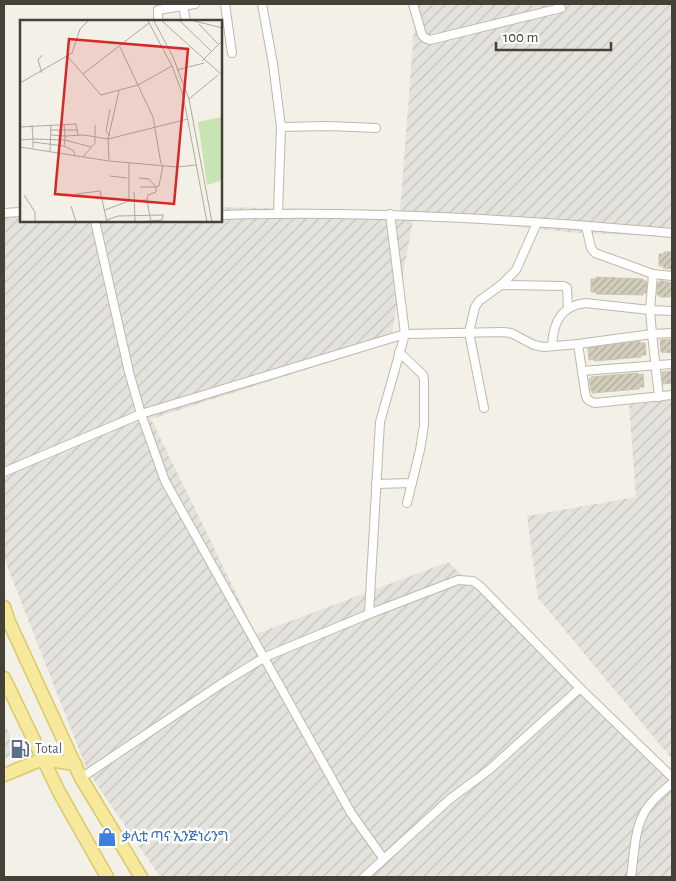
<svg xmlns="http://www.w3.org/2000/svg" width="676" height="881" viewBox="0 0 676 881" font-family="'Alegreya Sans','Noto Sans Ethiopic',sans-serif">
<defs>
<pattern id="industrial-furrows" width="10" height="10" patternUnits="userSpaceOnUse" patternTransform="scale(1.25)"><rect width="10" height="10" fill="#e4e2dc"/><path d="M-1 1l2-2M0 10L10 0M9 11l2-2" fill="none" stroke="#c5c3bd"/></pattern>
<pattern id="building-hatch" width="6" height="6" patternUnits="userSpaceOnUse" patternTransform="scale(1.25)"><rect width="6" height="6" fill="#d3cdbd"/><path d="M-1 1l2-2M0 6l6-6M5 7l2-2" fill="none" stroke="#ada89a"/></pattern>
</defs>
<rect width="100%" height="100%" fill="#f2f0e7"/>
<!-- industrial -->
<g fill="url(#industrial-furrows)">
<polygon points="416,4 672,4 672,236 577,233 414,215 390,343 151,419 256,634 448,562 672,775 672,877 160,877 87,770 4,558 4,211 21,207 21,221 221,221 221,207 400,211"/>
<polygon points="672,400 672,759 538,598 527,516 636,497 629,405"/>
<polygon points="4,722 17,753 4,759"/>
</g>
<!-- building -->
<g fill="url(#building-hatch)" stroke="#cdc6b1">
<polygon points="664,252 672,252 672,269 663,268 664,266 659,266 659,254 664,254"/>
<polygon points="596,277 643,279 643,281 647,281 646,293 643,293 643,295 596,294 596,292 591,292 591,279 596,279"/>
<polygon points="660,280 672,283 672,295 670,295 670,297 660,297 660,295 657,295 658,282 660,282"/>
<polygon points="672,339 672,353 661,352 660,340"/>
<polygon points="640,341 640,343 645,343 646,355 641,355 641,357 594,361 594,359 589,360 588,348"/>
<polygon points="672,371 672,383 663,384 662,372"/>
<polygon points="638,373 638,375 643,374 644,387 639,387 639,389 592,393 592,391 591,391 589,379 591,379 591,377"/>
</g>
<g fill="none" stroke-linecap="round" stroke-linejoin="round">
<!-- minor casing -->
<g stroke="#bdb9aa" stroke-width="10">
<g id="minor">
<polyline points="225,4 232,53"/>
<polyline points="262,4 273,64 281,127 278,213"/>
<polyline points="413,4 422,35 425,38 430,40 561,8"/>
<polyline points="183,6 186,21"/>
<polyline points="158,21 158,10 195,4"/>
<polyline points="281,127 328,126 376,128"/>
<polyline points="4,213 21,212"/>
<path d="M221,215C372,210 522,220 672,233"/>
<polyline points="95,221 129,372 141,414 165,481 351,813 383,858"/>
<polyline points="586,226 591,248 595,253 653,274 672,276"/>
<polyline points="501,285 564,286 567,288 568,308"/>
<path d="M578,344L585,392C586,399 588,401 595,403L672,395"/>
<path d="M552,346C553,324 560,306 585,303L650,310L653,274"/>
<polyline points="399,352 423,375 424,380 424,425 420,450 407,503"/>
<polyline points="582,371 672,364"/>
<polyline points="659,397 652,334 672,333"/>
<polyline points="484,408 469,332 475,307 479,301 501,285 516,270 537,223"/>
<polyline points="4,472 141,414 405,334 390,214"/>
<polyline points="376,484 412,483"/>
<polyline points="369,614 380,422 405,334 503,332 511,333 534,345 544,347 578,344 652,334 650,310 672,311"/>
<polyline points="81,778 221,684 265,657 369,614 458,580 473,581 480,586 580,688 672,777"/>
<polyline points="364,877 450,799 489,770 580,688"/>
<path d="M631,877C634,857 634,833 643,815C649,802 662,792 672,783"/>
</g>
</g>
<!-- primary casing -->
<g stroke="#dbc96c" stroke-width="15">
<g id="primary">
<polyline points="4,607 9,622 81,778 141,877"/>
<polyline points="4,678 59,792 107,877"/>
<polyline points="4,775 43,759 75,764"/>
</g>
</g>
<!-- minor -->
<use href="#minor" stroke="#fff" stroke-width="8"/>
<!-- primary -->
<use href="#primary" stroke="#f7e99b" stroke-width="12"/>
</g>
<!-- icons -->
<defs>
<g id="fuel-bare" transform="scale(1.5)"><path d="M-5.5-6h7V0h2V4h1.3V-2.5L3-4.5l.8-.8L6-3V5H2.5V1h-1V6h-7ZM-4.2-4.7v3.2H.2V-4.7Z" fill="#5c6f8a" stroke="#fff" stroke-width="2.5" paint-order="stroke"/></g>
<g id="shop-bare" transform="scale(1.5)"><path d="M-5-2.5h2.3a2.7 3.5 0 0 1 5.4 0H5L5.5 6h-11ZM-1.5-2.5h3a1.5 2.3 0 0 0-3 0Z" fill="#3f7fe0" stroke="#fff" stroke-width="2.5" paint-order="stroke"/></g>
</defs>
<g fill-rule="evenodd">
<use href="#fuel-bare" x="20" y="749"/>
<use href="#shop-bare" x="107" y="837"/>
</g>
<g text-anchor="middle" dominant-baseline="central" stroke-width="5" stroke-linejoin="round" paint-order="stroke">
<!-- service labels -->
<g font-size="14" fill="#4e5e75" stroke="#fff" text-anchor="start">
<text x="35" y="749">Total</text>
</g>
<!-- shop labels -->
<g font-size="14" fill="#366cbe" stroke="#fff" text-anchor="start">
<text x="122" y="837">ቃሊቲ ጣና ኢንጅነሪንግ</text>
</g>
</g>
<!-- overview -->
<g transform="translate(20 20)">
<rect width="202" height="202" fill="#f2f0e7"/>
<path d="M202,97V160L187,165L178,102Z" fill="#c7e4b2"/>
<path fill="none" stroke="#adaaa0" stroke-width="1" d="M128,1L152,46L163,75L187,202M134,1L153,37L169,79L192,202M142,1L203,56M160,1L191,31M174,1L203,8M179,4L198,24M100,27L133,97L141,144M22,35L18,40L22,53M48,37L81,75L118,65L152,46M182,41L203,20M157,50L184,43M63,54L129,3M0,63L52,33L60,9L68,1M169,79L198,55M0,107L56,104L58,115M31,110H58M31,115L45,116L44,104M90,116L86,111L90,89M0,120L13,119L12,105M13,122L44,126L54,131L55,136M44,126L45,120L71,127M0,127L89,141L157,147L176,145M13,128V119L45,120V116L64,115L88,119L99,71M30,131L31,105M63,137L75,123V105M89,140L88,119L168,99M109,143V181L127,180L128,175L136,172V167H120M90,156L107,158M119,158L129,159L136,167L139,166L143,145M114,172L115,202M56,174L80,171L87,202M4,175L15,192V202M127,180L131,202M51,186L56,202M85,190L109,181M87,200L98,196L143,195L142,200L119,202"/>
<path fill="#d62828" fill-opacity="0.15" stroke="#d62828" stroke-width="2.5" d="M49,19L168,29L154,184L35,174Z"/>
<rect width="202" height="202" fill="none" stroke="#454136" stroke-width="2.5"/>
</g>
<!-- border -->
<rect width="676" height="881" fill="none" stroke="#454136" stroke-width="10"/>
<!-- scale -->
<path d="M496 42v8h115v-8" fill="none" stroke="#454136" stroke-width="2.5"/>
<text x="503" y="42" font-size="15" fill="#454136" stroke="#ffffff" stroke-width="4" paint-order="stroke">100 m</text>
</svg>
